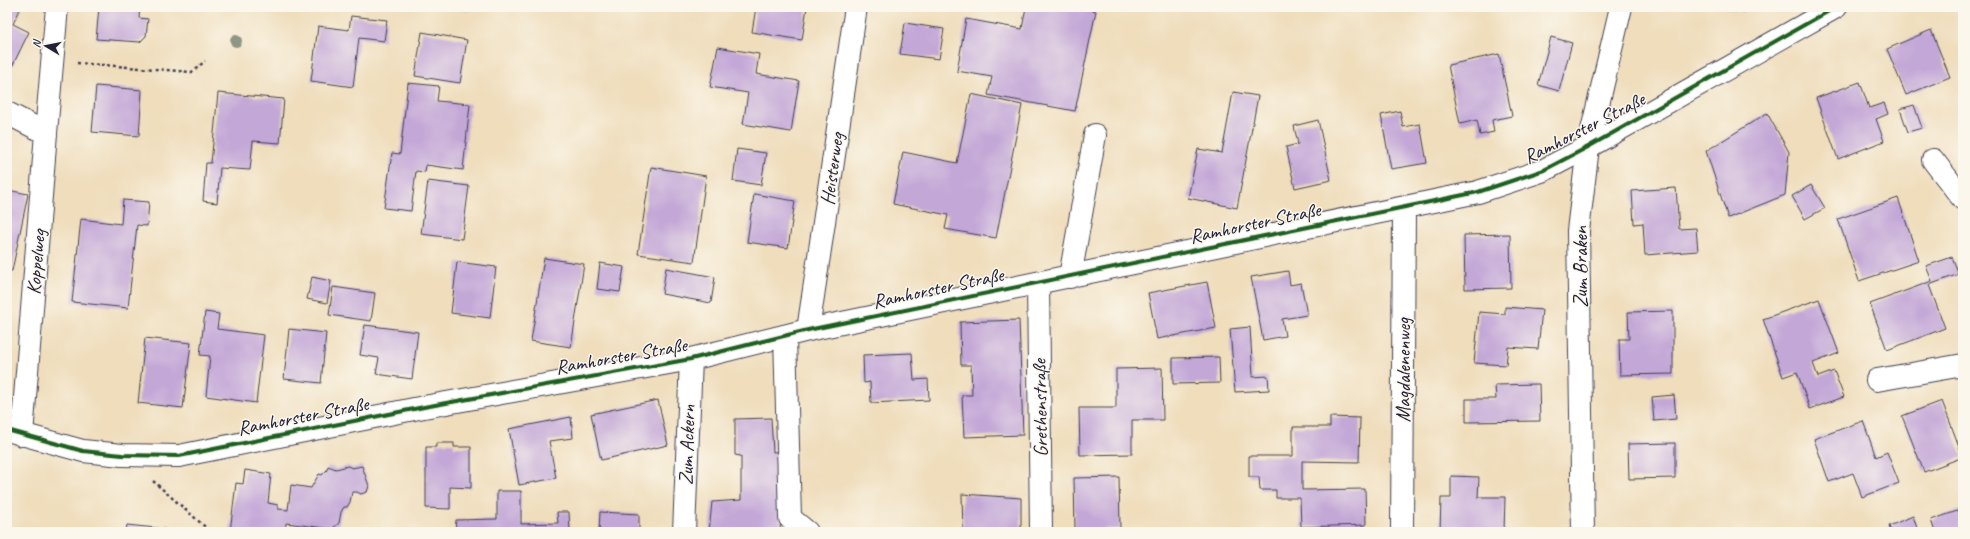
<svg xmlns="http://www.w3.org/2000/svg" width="1970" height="539" viewBox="0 0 1970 539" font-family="Caveat,sans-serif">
<rect width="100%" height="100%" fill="#fbf7ec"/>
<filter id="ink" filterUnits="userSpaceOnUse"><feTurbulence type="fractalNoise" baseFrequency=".025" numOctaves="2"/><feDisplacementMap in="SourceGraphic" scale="8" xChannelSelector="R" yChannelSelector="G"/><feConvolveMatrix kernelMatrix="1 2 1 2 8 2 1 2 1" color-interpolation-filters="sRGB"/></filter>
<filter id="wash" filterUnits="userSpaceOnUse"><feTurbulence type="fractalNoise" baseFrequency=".012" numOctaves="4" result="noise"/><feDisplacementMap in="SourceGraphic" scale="16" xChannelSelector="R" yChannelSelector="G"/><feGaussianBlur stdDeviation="0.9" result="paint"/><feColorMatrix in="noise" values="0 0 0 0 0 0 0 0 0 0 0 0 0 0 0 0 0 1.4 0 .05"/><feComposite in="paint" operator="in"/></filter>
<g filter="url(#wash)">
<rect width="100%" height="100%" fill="#efddbb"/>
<g id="blocks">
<!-- building -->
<g fill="#c3a7d7">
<polygon points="7,7 21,7 13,24 29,32 7,77"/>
<polygon points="99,7 140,7 139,18 148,19 146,36 140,42 96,39"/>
<polygon points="444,7 470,7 469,11"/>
<polygon points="756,7 807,7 802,40 752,32"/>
<polygon points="1026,7 1076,7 1096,11 1075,111 988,95 992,77 957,71 966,19 1022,29"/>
<polygon points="1723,7 1745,7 1744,12"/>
<polygon points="351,16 387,20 384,41 359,38 353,87 311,81 318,26 349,30"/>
<polygon points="905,23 944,29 939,59 900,54"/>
<polygon points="1931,30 1950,77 1906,95 1887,49"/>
<polygon points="422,32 467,40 460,83 415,76"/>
<polygon points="1551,37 1572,43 1559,91 1538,85"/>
<polygon points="718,47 759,54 756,74 799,81 791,132 743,124 748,93 710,87"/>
<polygon points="1499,54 1512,116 1492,120 1494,132 1480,135 1477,120 1460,124 1448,65"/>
<polygon points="1860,82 1869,108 1884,103 1888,114 1876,119 1884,141 1838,159 1816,98"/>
<polygon points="408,83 439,86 437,101 470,104 463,170 426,165 425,172 416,171 411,211 384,208 392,153 400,154"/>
<polygon points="96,86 142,90 139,136 92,132"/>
<polygon points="1233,92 1258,96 1237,208 1188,198 1198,149 1222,153"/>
<polygon points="218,93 284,99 280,143 253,141 250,170 220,168 217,203 203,201 206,163 211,163"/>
<polygon points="971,94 1022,105 996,238 945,229 948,215 893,204 903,152 957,163"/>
<polygon points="1914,105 1922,128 1908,132 1900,109"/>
<polygon points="1400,111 1403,127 1420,124 1427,163 1391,169 1381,115"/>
<polygon points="1767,113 1789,152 1785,195 1728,218 1706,151"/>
<polygon points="1318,120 1331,180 1295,188 1286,147 1298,144 1294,126"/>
<polygon points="737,149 766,153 761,185 733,181"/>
<polygon points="651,167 706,176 694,262 638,254"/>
<polygon points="428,181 469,186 462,239 421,234"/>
<polygon points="1811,185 1825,208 1805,219 1792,196"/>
<polygon points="1676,188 1679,229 1696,228 1698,251 1645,255 1643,223 1634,224 1632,191"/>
<polygon points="7,190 28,194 12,271 7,270"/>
<polygon points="754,194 795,201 788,248 747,242"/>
<polygon points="1898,198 1919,261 1859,281 1838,219"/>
<polygon points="123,200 149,202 147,226 137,225 128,308 72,302 81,219 121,224"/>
<polygon points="1510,234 1511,288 1465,289 1464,235"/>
<polygon points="1952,257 1959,274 1929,285 1945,328 1887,350 1870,304 1932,281 1926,266"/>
<polygon points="544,258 584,264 571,347 531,341"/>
<polygon points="457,262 496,267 490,318 451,313"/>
<polygon points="600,263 624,267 620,292 597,289"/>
<polygon points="666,268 715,277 711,303 662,294"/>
<polygon points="1288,271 1290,285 1301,283 1307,315 1282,319 1285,336 1263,340 1251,277"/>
<polygon points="312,277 331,281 327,303 307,299"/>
<polygon points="1207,282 1216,328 1157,339 1148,293"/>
<polygon points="333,287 375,293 371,321 329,315"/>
<polygon points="1819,299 1839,353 1813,363 1818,377 1834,371 1844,397 1810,409 1797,372 1783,377 1763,319"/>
<polygon points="1505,307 1542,310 1538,349 1508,347 1506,365 1474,363 1479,312 1505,314"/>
<polygon points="1673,311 1673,374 1620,375 1619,339 1629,339 1628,312"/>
<polygon points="205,312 219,314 217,329 264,335 256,403 206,396 210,356 200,355"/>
<polygon points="1019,320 1023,435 964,437 962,395 972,395 971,365 961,365 960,322"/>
<polygon points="365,325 418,332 412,379 376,374 379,358 360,355"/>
<polygon points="1250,327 1253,377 1268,376 1269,390 1235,392 1230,329"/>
<polygon points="289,329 326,333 321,383 284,379"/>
<polygon points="145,338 191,343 183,408 138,403"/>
<polygon points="912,353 914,380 928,379 929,400 871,403 870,382 864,383 863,355"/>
<polygon points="1219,357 1220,383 1173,384 1173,358"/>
<polygon points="1162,368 1163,420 1132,420 1132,454 1080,455 1079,408 1116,408 1116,369"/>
<polygon points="1539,384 1540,421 1466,422 1466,399 1496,399 1495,385"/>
<polygon points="1674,395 1676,419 1654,421 1652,397"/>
<polygon points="658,400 668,445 601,460 591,414"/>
<polygon points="1942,401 1963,457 1924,472 1902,416"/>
<polygon points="571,417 573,438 549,441 556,478 519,485 509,429"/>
<polygon points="1330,417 1360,418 1359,462 1302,461 1302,490 1365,489 1366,525 1301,527 1300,498 1276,498 1276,490 1260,490 1259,477 1249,477 1249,456 1293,456 1293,427 1330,427"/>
<polygon points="771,418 773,452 784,451 780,532 709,532 712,502 741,500 741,456 735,455 735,419"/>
<polygon points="1863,421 1876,457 1887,452 1899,483 1862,497 1853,473 1829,482 1814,439"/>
<polygon points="436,443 454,443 454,447 471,447 471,488 450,487 450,509 426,508 426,447 436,447"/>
<polygon points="1675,443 1675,478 1629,479 1628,444"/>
<polygon points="328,466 336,469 348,466 352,468 362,466 369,486 367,492 361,494 357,492 352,492 350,502 347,507 344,507 341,512 339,523 332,529 286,523 285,532 230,532 236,483 243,484 245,470 271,474 268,503 278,505 278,509 288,510 291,485 311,488 319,474 322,475 327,470"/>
<polygon points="1451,476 1479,477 1478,497 1505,497 1504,532 1440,532 1441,498 1451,498"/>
<polygon points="1119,477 1120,529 1075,529 1074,478"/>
<polygon points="497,491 521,491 521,524 558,523 557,512 569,512 570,532 455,532 456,520 497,519"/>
<polygon points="962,494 1021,498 1021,532 963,532"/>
<polygon points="1963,509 1963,532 1935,532 1931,520"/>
<polygon points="600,512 639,514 639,532 599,532"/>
<polygon points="1913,516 1918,531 1891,532 1889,526"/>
<polygon points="127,525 165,529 165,532 126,532"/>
<polygon points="1628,527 1653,528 1653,532 1627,532"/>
</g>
</g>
</g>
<g filter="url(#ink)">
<use href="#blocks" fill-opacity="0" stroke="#413e4e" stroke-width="1"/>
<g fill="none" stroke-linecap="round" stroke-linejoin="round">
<!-- minor casing -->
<g stroke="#413e4e" stroke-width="24">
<g id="minor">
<polyline points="7,113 46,133 22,435"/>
<polyline points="46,133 57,7"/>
<polyline points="1933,160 1963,199"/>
<polyline points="1070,277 1095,135"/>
<polyline points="1038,283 1041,532"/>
<polyline points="808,330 856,7"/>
<polyline points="785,336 790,518 807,532"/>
<polyline points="1877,380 1963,365"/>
<polyline points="7,430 83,451 122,455 179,456 424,407 691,359 808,330 1478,192 1544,170 1588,147 1836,7"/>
<polyline points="684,532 691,359"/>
<polyline points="1402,532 1404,208"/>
<polyline points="1583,532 1578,231 1588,147 1621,7"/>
</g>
</g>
<!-- path -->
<g stroke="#413e4e" stroke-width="2.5" stroke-dasharray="3 3" stroke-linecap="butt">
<polyline points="77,63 192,72 205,61"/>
<polyline points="153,481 211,532"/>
</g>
<!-- minor -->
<use href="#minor" stroke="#fff" stroke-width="22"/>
<!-- cycleway casing -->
<g stroke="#fbf7ec" stroke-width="6">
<polyline id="cycleway" points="7,430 83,451 122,455 179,456 424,407 691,359 808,330 1478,192 1544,170 1588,147 1836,7"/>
</g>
<!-- cycleway -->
<use href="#cycleway" stroke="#1b5e20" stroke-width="4"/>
</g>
<!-- trees -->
<circle fill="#8f9686" cx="236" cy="41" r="6"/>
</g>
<g text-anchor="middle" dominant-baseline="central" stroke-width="3" stroke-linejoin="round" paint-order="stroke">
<!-- street labels -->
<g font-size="20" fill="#22223b" stroke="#fbf7ec">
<text transform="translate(1584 128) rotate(-27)">Ramhorster Straße</text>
<text transform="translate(832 169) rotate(-82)">Heisterweg</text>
<text transform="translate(1255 223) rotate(-12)">Ramhorster Straße</text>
<text transform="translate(36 262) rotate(-85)">Koppelweg</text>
<text transform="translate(1580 267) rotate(-90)">Zum Braken</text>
<text transform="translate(938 288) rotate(-12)">Ramhorster Straße</text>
<text transform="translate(621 356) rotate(-10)">Ramhorster Straße</text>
<text transform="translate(1403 370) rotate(-90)">Magdalenenweg</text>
<text transform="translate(1040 408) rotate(-91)">Grethenstraße</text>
<text transform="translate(303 416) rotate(-11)">Ramhorster Straße</text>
<text transform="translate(687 445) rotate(-88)">Zum Ackern</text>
</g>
</g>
<!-- margin -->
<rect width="1970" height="539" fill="none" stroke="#fbf7ec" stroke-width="24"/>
<!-- north arrow -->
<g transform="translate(46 46) rotate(280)" stroke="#fbf7ec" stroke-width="3" paint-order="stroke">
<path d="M0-3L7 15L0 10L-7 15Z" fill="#22223b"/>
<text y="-6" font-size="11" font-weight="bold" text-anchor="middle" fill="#22223b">N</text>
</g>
</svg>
